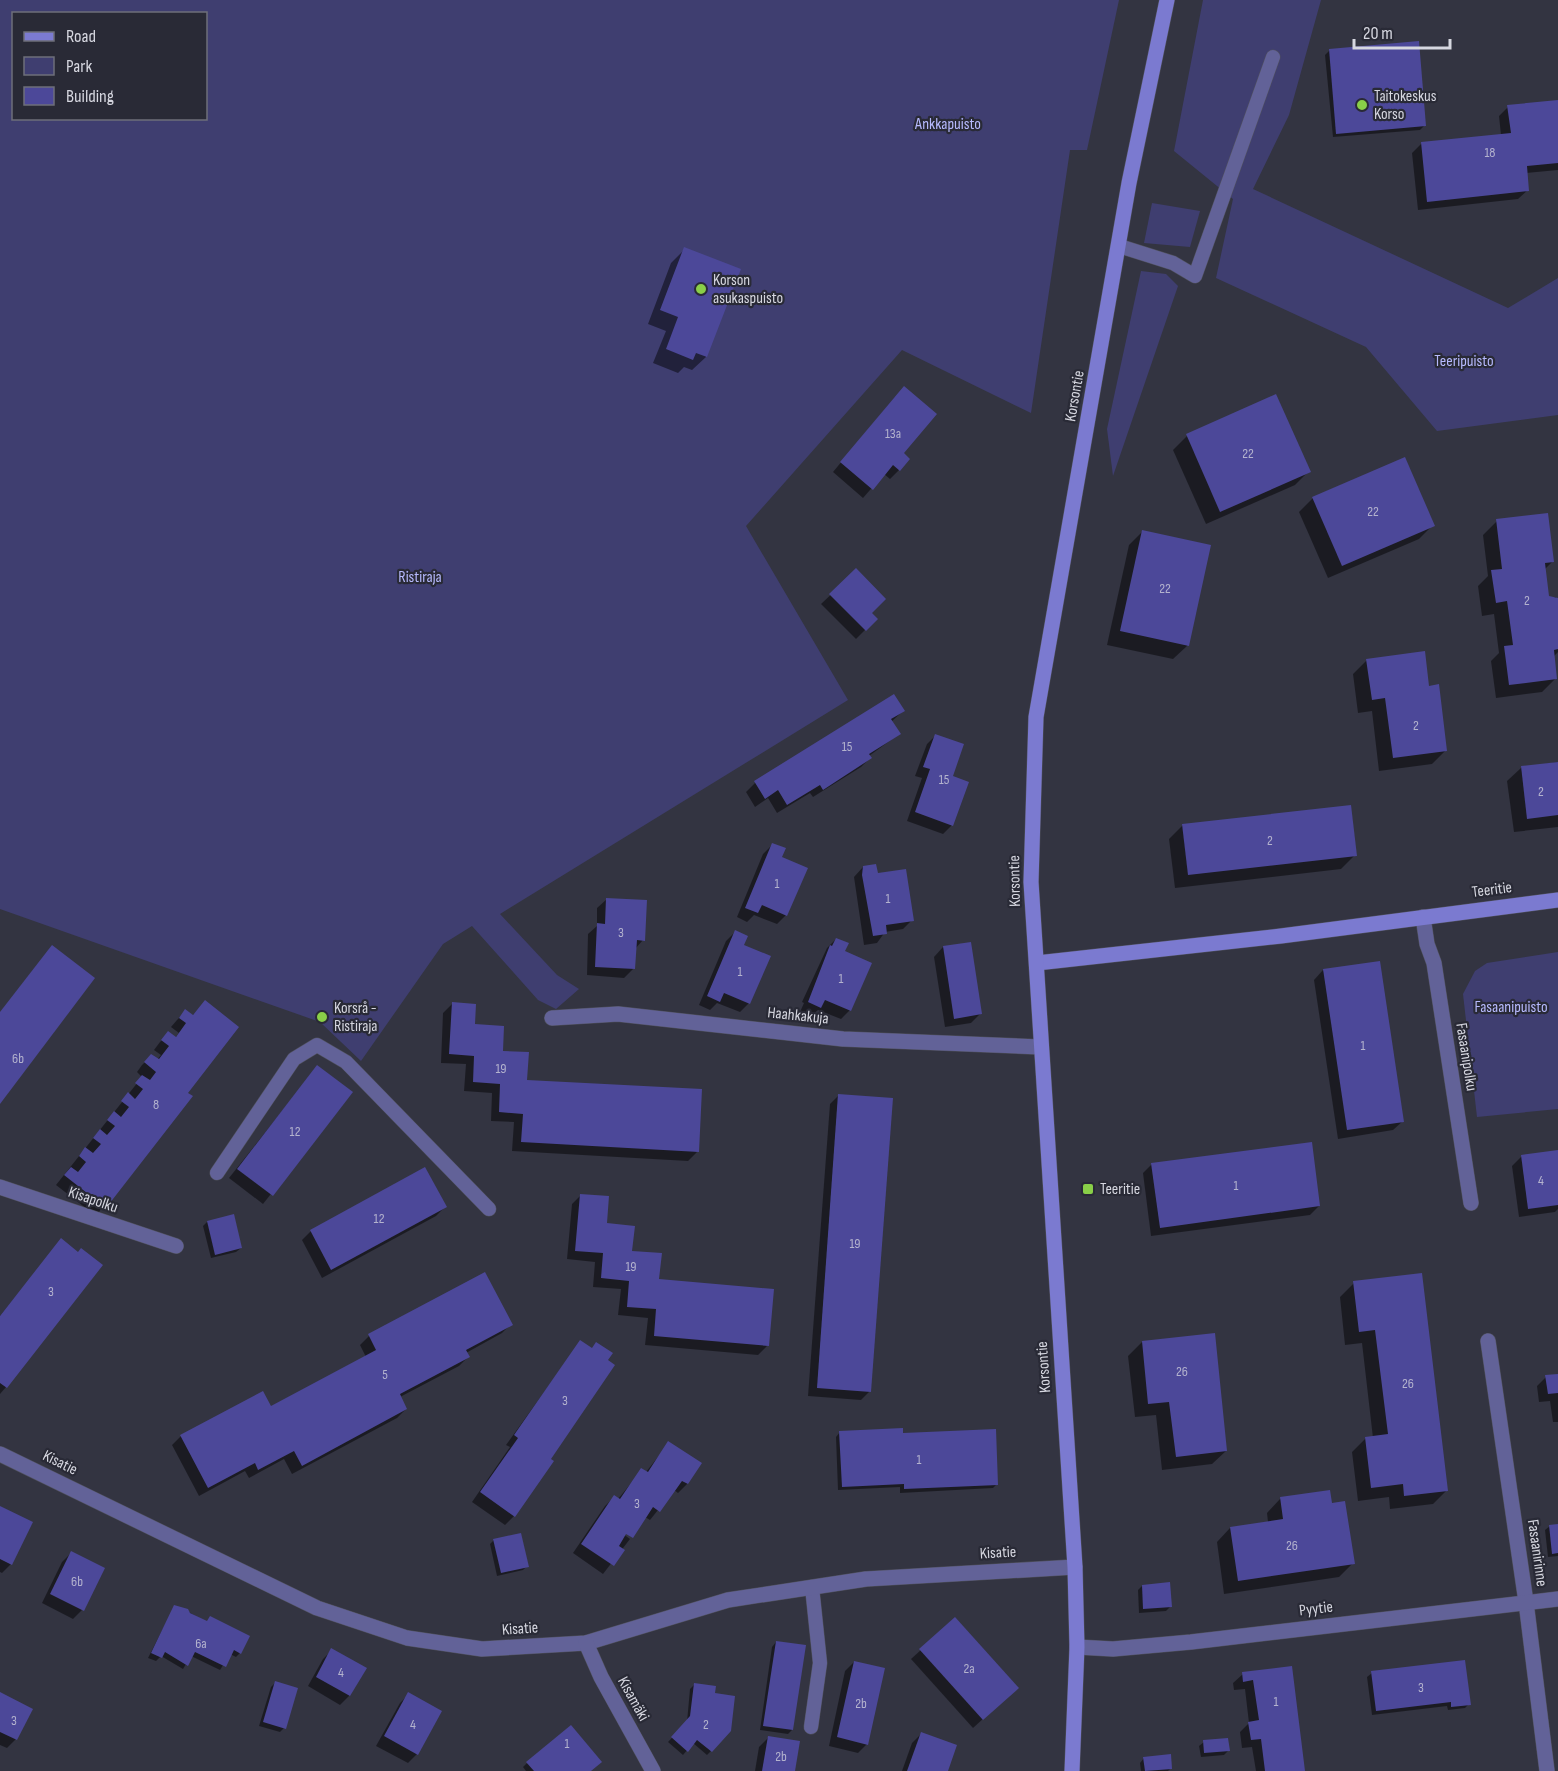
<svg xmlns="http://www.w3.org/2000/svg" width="1558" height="1771" viewBox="0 0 1558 1771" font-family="'Sofia Sans Condensed',sans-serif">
<rect width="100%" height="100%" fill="#333441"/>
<!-- green -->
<g fill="#3f3e70" fill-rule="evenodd">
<path d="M0,0H1119L1087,150H1070L1031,413L902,350L746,526L848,700L500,914L557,975L579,989L556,1009L538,1000L472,926L443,944L361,1061L320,1022L0,909ZM14,14H206V118H14Z"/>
<polygon points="1203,0 1321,0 1289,115 1253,189 1508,308 1558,278 1558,415 1437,431 1366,347 1216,278 1233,199 1174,151"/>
<polygon points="1152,203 1200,211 1190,247 1144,243"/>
<polygon points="1141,271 1166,274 1178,286 1113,476 1107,429"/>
<polygon points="1558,952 1558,1109 1477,1117 1463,994 1475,971 1487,963"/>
</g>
<!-- shadow -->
<g fill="#0007">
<polygon points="1330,50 1424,126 1420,130 1333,137 1325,55"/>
<polygon points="1558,101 1558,170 1526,173 1528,190 1518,199 1418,210 1412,153 1421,144 1501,135 1499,116 1508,107"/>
<polygon points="685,249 706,357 692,370 684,367 678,373 653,363 666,331 648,324 671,263"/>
<polygon points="895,397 902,453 899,470 890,479 884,474 863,498 833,472"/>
<polygon points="1187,436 1309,471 1295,485 1206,524 1173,450"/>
<polygon points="1313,498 1433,525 1419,539 1328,578 1299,512"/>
<polygon points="1497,521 1553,561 1544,570 1547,598 1556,597 1558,652 1553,657 1556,678 1542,692 1496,698 1491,661 1499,653 1494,614 1482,616 1478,586 1488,576 1483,535"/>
<polygon points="1143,531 1187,646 1173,659 1107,645 1129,545"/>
<polygon points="856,571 870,613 876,619 856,639 821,604"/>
<polygon points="1367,660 1446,750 1432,764 1379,771 1372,711 1358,713 1353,674"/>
<polygon points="893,696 903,711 891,722 899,734 869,756 870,758 861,767 813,797 810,793 777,813 768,798 755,807 746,792 755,783"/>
<polygon points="936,735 951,777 952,825 943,834 907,821 922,778 915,776 927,744"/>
<polygon points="1558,762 1558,827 1514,832 1507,781 1521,768"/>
<polygon points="1183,825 1355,855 1341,869 1175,888 1169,839"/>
<polygon points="773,844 780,858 786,915 777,924 754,915 747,922 737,917 763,854"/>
<polygon points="863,867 876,875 912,920 903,929 885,932 877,943 864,945 854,877"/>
<polygon points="607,899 643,940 635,949 634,968 624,978 587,975 588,934 597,926 597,908"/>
<polygon points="735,932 742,945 749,1003 740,1012 717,1003 710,1010 699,1005 726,941"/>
<polygon points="836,939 843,952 850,1010 841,1019 818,1010 811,1016 800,1012 804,1003 802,1002 827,948"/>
<polygon points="943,947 980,1014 971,1023 945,1027 934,957"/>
<polygon points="1323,970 1403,1121 1393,1130 1338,1139 1314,980"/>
<polygon points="205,1002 186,1093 96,1216 56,1185 142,1077 137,1072 142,1065 151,1056 157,1060 161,1055 154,1050 160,1042 169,1033 175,1038 179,1033 171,1027 177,1020 186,1011 192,1016"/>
<polygon points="452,1004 501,1052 526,1081 697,1152 688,1161 512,1151 514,1122 491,1121 492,1093 464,1091 466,1064 441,1063 443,1013"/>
<polygon points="317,1067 351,1093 263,1204 229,1178"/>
<polygon points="839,1095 870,1391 861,1400 808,1396 830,1104"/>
<polygon points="1558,1152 1558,1209 1555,1212 1519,1217 1512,1166 1521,1157"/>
<polygon points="1152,1164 1319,1206 1310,1215 1151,1236 1143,1173"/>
<polygon points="581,1195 658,1280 767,1346 758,1355 645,1345 648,1318 618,1315 621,1289 593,1287 595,1262 567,1259 572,1204"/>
<polygon points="445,1207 436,1216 322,1278 302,1240 311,1231"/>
<polygon points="207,1222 241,1248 236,1252 211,1258 203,1226"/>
<polygon points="61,1240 6,1387 0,1394 0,1316"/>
<polygon points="1421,1275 1447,1490 1433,1504 1390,1509 1389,1497 1358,1501 1352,1452 1366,1438 1373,1438 1362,1343 1345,1345 1340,1297 1354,1283"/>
<polygon points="511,1324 502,1333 466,1353 468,1357 459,1366 400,1397 406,1409 397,1418 292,1474 284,1459 249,1478 245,1471 199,1496 172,1445 181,1436 270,1408 366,1357 360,1345 369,1336"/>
<polygon points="580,1342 549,1459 514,1516 505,1525 472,1502 510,1447 506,1445"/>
<polygon points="1142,1342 1226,1451 1212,1464 1162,1470 1156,1415 1135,1417 1128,1356"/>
<polygon points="1558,1375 1558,1422 1553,1422 1550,1401 1539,1402 1537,1386 1546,1377"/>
<polygon points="840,1432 997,1484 993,1488 900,1493 900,1487 838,1490 836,1437"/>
<polygon points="669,1443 700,1464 687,1484 678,1493 674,1490 650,1520 645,1517 632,1536 619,1531 630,1539 603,1574 573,1553 605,1506 614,1497 618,1499 642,1470 646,1472"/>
<polygon points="1280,1499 1330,1505 1353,1563 1339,1577 1224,1594 1217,1542 1230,1528 1268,1522 1267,1513"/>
<polygon points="0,1508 11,1564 2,1573 0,1572"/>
<polygon points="1558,1525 1558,1556 1548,1557 1545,1530 1550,1526"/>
<polygon points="494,1540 527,1566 523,1570 497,1576 490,1544"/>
<polygon points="71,1553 82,1610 73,1619 42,1603 62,1562"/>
<polygon points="1142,1586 1170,1607 1166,1611 1139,1613 1138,1590"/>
<polygon points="174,1607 187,1611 206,1622 240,1653 236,1657 230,1654 220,1670 191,1656 183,1669 161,1656 156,1661 148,1658"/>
<polygon points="955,1619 1008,1696 973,1728 911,1659"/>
<polygon points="776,1642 792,1730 788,1734 760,1730 772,1647"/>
<polygon points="332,1650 365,1669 349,1696 340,1705 308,1686 323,1659"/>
<polygon points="854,1662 867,1744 858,1753 829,1746 845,1671"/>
<polygon points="1290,1667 1304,1771 1256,1771 1252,1747 1242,1748 1240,1732 1249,1723 1245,1689 1234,1690 1233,1683 1243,1674"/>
<polygon points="1372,1673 1469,1704 1465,1708 1448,1710 1447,1706 1372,1715 1367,1677"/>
<polygon points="275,1683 284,1728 280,1732 259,1726 271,1687"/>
<polygon points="694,1685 711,1751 707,1755 693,1743 683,1755 668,1742 687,1722 690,1689"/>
<polygon points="0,1694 16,1739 7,1748 0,1745"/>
<polygon points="409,1694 417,1754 408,1763 376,1746 400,1703"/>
<polygon points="921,1734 946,1771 902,1771 912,1743"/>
<polygon points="768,1738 794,1771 755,1771 759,1747"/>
<polygon points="1204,1742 1228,1751 1224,1755 1201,1757 1199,1746"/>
<polygon points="1144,1758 1171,1768 1168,1771 1141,1771 1140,1763"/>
<polygon points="527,1763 590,1771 526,1771 523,1767"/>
</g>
<!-- building -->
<g fill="#4c4899">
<polygon points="1419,41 1426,126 1336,134 1329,49"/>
<polygon points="1558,100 1558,163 1527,166 1529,191 1427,202 1421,142 1511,133 1507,105"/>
<polygon points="684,247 741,269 707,357 696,353 693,360 666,349 678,317 660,310"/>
<polygon points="904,386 937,414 904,453 910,459 900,471 893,465 873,490 840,462"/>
<polygon points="1276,394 1311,472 1220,512 1186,434"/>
<polygon points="1405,457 1435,526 1342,566 1312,497"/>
<polygon points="1548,513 1554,562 1545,563 1549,596 1558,598 1558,649 1554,650 1557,679 1509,685 1504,646 1513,645 1507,601 1496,603 1491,570 1502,569 1496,519"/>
<polygon points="1142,530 1211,545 1189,646 1120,631"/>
<polygon points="856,568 886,599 872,613 878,619 866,631 829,594"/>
<polygon points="1425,651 1429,686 1439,684 1447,751 1393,758 1385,698 1372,700 1366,659"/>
<polygon points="894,694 905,711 891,719 901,734 869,754 872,758 823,790 820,785 787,805 778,790 765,799 754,781"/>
<polygon points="935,734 964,744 953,776 969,782 953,826 915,812 930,769 923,767"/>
<polygon points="1558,762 1558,815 1527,819 1521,766"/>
<polygon points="1351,805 1357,856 1188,875 1182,824"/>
<polygon points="772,843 786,848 782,857 808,868 787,916 762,905 758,913 745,908"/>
<polygon points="876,864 878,873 906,869 914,921 886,925 887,934 873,936 862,875 863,866"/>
<polygon points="606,898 647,900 645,941 637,940 635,969 595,967 597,923 605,924"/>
<polygon points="735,930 748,936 744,945 771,956 750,1004 724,993 720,1002 707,996"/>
<polygon points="836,938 849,943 845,951 872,963 851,1011 825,1000 821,1008 808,1002 830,945 832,946"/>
<polygon points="971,942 982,1014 954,1019 943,946"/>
<polygon points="52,945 95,978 0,1104 0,1012"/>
<polygon points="1380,961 1404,1122 1347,1130 1323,969"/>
<polygon points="205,1000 239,1027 188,1093 193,1096 106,1208 64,1175 71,1167 78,1172 86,1162 79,1156 85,1147 93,1153 101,1144 93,1138 100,1129 107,1135 115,1126 107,1120 114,1111 121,1117 129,1107 121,1101 128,1092 135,1099 143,1089 135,1083 142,1075 150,1080 156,1072 144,1062 151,1054 159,1059 169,1046 161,1040 168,1031 176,1037 186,1023 179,1018 185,1009 193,1015"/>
<polygon points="452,1002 476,1004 475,1024 504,1026 503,1051 529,1052 527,1080 702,1089 699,1152 521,1142 523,1114 499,1112 500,1084 473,1082 474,1056 449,1054"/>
<polygon points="317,1065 353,1092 273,1196 237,1169"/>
<polygon points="838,1094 893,1098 871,1392 817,1388"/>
<polygon points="1312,1142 1320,1206 1160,1228 1151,1163"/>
<polygon points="1558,1150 1558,1205 1528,1209 1521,1155"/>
<polygon points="425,1167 447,1207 331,1270 310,1230"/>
<polygon points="580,1194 609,1196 607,1223 635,1226 632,1251 662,1253 659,1279 774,1289 769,1346 654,1336 656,1309 627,1307 629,1281 601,1278 603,1253 575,1251"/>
<polygon points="234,1214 242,1248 215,1255 207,1221"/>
<polygon points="61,1238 78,1252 81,1248 103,1265 7,1388 0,1383 0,1316"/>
<polygon points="485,1272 513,1325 466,1350 470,1357 400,1394 407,1409 302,1466 294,1451 258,1470 255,1463 208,1488 180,1435 263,1391 271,1406 376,1350 368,1334"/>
<polygon points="1422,1273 1448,1491 1404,1496 1403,1484 1371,1488 1365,1437 1388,1434 1375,1330 1359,1332 1353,1281"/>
<polygon points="1215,1333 1227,1451 1176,1457 1169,1402 1148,1404 1142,1341"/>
<polygon points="580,1340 592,1348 596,1342 613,1353 608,1360 615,1365 551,1459 554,1461 515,1517 480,1492 518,1438 514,1435"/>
<polygon points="1558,1374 1558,1393 1548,1394 1545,1375"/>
<polygon points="903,1428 903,1433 996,1429 998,1485 904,1489 904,1484 842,1487 839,1431"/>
<polygon points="668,1441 702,1463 688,1484 682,1481 660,1512 653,1507 633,1538 626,1534 619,1546 625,1550 614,1566 581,1544 614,1495 620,1499 641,1468 648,1472"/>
<polygon points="1330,1490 1332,1503 1345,1501 1355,1564 1238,1581 1230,1527 1283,1519 1280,1497"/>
<polygon points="0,1506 33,1522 12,1565 0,1559"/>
<polygon points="1558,1524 1558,1553 1552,1554 1549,1525"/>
<polygon points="521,1533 529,1567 501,1573 493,1539"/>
<polygon points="71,1551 105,1568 84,1611 50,1594"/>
<polygon points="1170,1582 1172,1607 1143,1609 1142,1585"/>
<polygon points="174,1605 188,1609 190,1613 207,1621 210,1616 250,1636 241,1654 234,1650 226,1667 195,1652 188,1666 165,1652 162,1658 151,1653"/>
<polygon points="955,1617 1019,1688 983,1720 919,1649"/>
<polygon points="776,1641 806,1645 793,1730 763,1726"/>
<polygon points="331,1648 367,1668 350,1696 316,1677"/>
<polygon points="1465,1660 1471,1705 1451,1707 1451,1702 1376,1711 1371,1671"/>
<polygon points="854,1661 885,1668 868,1745 837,1737"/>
<polygon points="1292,1666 1305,1771 1265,1771 1261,1739 1251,1740 1248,1722 1259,1720 1253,1680 1243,1682 1242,1672"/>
<polygon points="275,1681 298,1688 286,1729 263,1722"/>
<polygon points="694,1683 716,1686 715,1693 735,1696 731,1731 712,1752 697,1740 688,1752 671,1737 690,1716"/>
<polygon points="0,1692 33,1709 17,1740 0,1732"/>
<polygon points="408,1692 442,1711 418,1755 384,1736"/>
<polygon points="571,1725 602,1762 591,1771 534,1771 526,1762"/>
<polygon points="921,1732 957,1745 948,1771 907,1771"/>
<polygon points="768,1736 800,1741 795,1771 762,1771"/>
<polygon points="1228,1738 1230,1751 1204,1753 1203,1740"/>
<polygon points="1171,1754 1172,1769 1145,1771 1143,1757"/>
</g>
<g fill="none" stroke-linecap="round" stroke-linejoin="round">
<!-- lane casing -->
<g stroke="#50515e" stroke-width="15">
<g id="lane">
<polyline points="1119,246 1173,263 1195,276 1273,57"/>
<polyline points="217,1173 294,1059 317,1045 346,1062 489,1209"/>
<polyline points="811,1727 820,1663 812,1587"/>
</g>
</g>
<!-- street casing -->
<g stroke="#50515e" stroke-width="16">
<g id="street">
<polyline points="1423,917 1427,944 1434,963 1471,1203"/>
<polyline points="552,1018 618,1014 843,1039 1040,1047"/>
<polyline points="0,1187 176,1246"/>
<polyline points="1488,1341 1526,1602 1547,1771"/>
<polyline points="0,1454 317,1608 407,1638 482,1649 586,1643 728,1600 866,1579 1075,1567"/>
<polyline points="586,1643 601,1677 653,1771"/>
<polyline points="1077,1647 1113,1649 1191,1642 1558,1599"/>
</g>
</g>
<!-- secondary casing -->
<g stroke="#50515e" stroke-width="16">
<g id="secondary">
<polyline points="1037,963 1281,936 1558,900"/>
<polyline points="1072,1771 1077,1647 1075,1567 1031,882 1036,717 1129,183 1167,0"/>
</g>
</g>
<!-- lane -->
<use href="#lane" stroke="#626298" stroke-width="14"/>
<!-- street -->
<use href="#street" stroke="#626298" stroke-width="15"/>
<!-- secondary -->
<use href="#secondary" stroke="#7b7ad0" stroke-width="15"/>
</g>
<!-- markers -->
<g fill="#89cf48" stroke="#292a36" stroke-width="2">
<circle cx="1362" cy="105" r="6"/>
<circle cx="701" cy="289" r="6"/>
<circle cx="322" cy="1017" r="6"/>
<rect x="1082" y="1183" width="12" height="12" rx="3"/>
</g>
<g text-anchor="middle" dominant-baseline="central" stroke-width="4.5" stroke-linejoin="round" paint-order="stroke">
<!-- number labels -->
<g font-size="14" fill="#b4b3ce">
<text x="1490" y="152">18</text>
<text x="893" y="433">13a</text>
<text x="1248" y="453">22</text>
<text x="1373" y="511">22</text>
<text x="1165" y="588">22</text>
<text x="1527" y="600">2</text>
<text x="1416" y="725">2</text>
<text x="847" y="746">15</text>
<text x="944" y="779">15</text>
<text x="1541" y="791">2</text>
<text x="1270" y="840">2</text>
<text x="777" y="883">1</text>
<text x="888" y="898">1</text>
<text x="621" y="932">3</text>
<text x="740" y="971">1</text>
<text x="841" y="978">1</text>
<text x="1363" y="1045">1</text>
<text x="18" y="1058">6b</text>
<text x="501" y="1068">19</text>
<text x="156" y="1104">8</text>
<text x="295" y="1131">12</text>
<text x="1541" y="1180">4</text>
<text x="1236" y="1185">1</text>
<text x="379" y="1218">12</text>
<text x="855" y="1243">19</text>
<text x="631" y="1266">19</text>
<text x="51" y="1291">3</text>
<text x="1182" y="1371">26</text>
<text x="385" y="1374">5</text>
<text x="1408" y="1383">26</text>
<text x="565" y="1400">3</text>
<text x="919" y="1459">1</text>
<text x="637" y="1503">3</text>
<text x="1292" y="1545">26</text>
<text x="77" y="1581">6b</text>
<text x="201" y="1643">6a</text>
<text x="969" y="1668">2a</text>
<text x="341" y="1672">4</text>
<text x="1421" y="1687">3</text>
<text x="1276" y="1701">1</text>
<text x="861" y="1703">2b</text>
<text x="14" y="1720">3</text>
<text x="413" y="1724">4</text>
<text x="706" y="1724">2</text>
<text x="567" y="1743">1</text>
<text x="781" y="1756">2b</text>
</g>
<!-- poi labels -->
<g font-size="16" fill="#d6d7e0" stroke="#292a36" text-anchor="start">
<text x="1374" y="96">Taitokeskus<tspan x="1374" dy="18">Korso</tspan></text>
<text x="713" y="280">Korson<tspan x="713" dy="18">asukaspuisto</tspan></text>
<text x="334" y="1008">Korsrå -<tspan x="334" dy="18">Ristiraja</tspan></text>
<text x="1100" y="1189">Teeritie</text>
</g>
<!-- park labels -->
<g font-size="16" fill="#b7bafe" stroke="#292a36">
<text x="948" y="124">Ankkapuisto</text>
<text x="1464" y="361">Teeripuisto</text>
<text x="420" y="577">Ristiraja</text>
<text x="1511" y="1007">Fasaanipuisto</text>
</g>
<!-- street labels -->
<g font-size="16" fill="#d6d7e0" stroke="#292a36">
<text transform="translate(1075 396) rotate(-80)">Korsontie</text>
<text transform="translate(1015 881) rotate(-91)">Korsontie</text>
<text transform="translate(1492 890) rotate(-7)">Teeritie</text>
<text transform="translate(798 1016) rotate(6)">Haahkakuja</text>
<text transform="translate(1466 1057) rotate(81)">Fasaanipolku</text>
<text transform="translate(93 1200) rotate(19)">Kisapolku</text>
<text transform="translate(1044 1367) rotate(-94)">Korsontie</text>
<text transform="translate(60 1463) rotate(26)">Kisatie</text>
<text transform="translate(998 1553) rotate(-3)">Kisatie</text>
<text transform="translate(1537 1553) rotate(82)">Fasaanirinne</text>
<text transform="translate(1316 1609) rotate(-7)">Pyytie</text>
<text transform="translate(520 1629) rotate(-4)">Kisatie</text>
<text transform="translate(633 1699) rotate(61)">Kisamäki</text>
</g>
</g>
<!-- legend -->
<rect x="12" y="12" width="195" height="108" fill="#292a36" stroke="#6e6f7a" stroke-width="1.5"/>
<rect x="24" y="32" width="30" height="9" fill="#7b7ad0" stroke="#6e6f7a" stroke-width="1.5"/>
<text x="66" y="42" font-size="18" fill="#d6d7e0">Road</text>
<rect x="24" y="57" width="30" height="18" fill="#3f3e70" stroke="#6e6f7a" stroke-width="1.5"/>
<text x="66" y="72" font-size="18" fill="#d6d7e0">Park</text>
<rect x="24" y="87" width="30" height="18" fill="#4c4899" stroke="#6e6f7a" stroke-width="1.5"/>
<text x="66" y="102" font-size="18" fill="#d6d7e0">Building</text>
<!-- scale -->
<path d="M1354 39v9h96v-9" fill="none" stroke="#d6d7e0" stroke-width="3"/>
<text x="1363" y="39" font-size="18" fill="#d6d7e0" stroke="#292a36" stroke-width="4.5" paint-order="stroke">20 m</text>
</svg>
